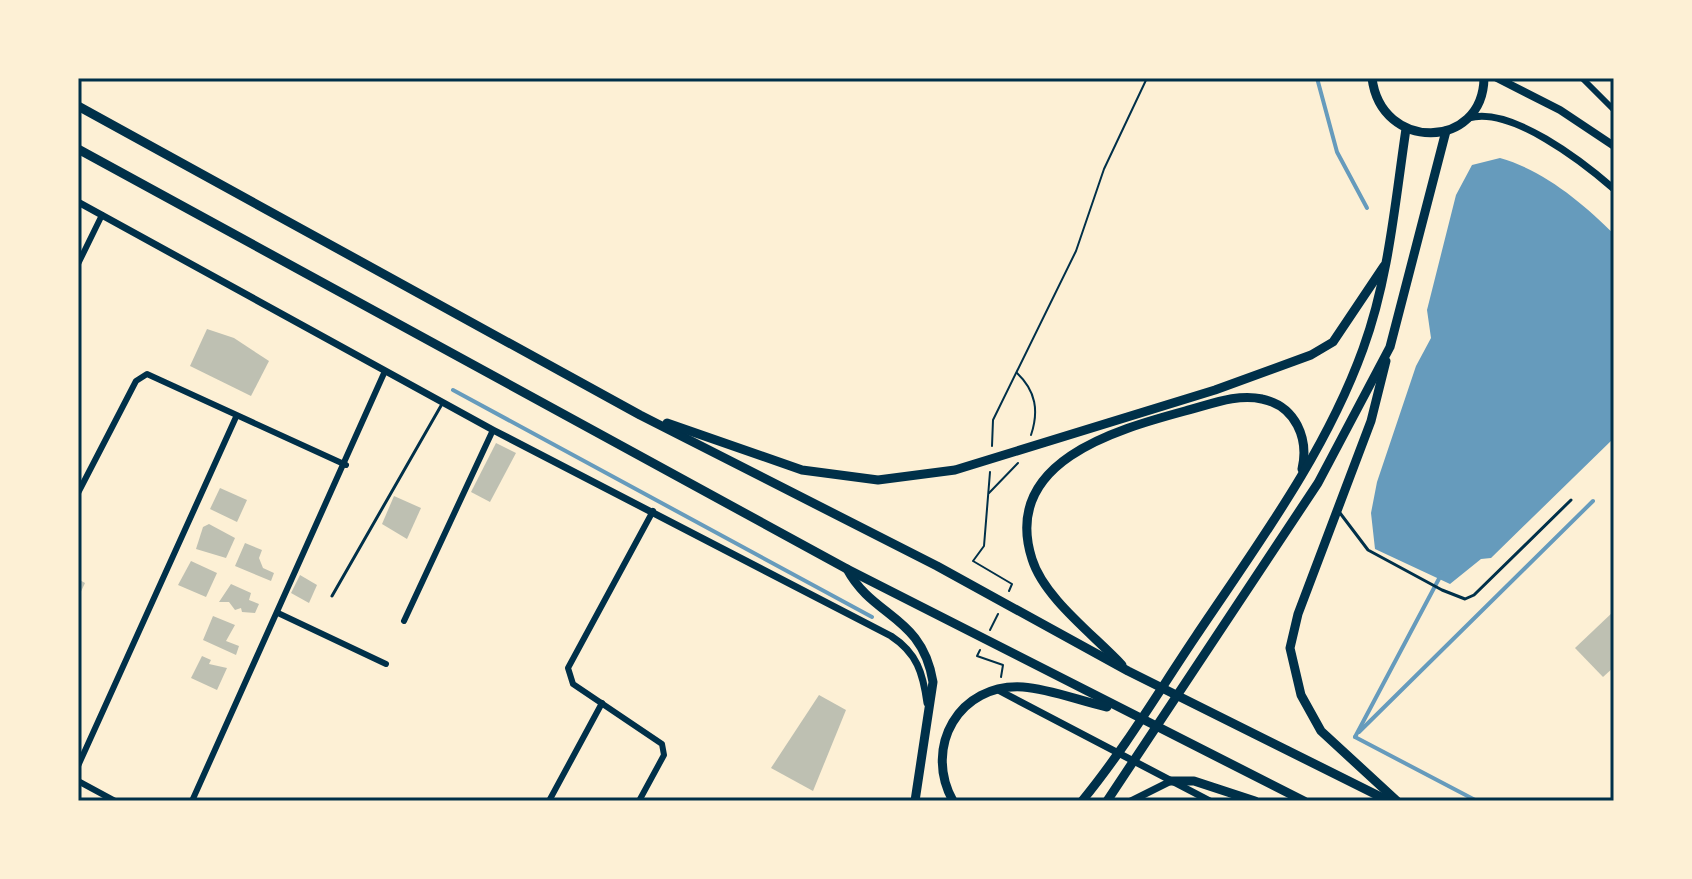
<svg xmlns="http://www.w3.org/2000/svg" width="1692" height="879" viewBox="0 0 1692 879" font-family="'IBM Plex Sans',sans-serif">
<rect width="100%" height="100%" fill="#fdf0d5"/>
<!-- water -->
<path fill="#669bbc" d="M1500,158C1543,170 1583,203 1614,234V438L1491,558L1481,559L1450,584L1375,549L1371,513L1377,482L1416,366L1431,338L1427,310L1456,195L1472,165Z"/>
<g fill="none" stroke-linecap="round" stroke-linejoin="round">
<!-- stream -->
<g stroke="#669bbc" stroke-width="4">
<polyline points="1317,78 1337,152 1367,208"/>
<polyline points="453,390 872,617"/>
<polyline points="1359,732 1593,501"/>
<polyline points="1355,737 1442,573"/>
<polyline points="1355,737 1477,801"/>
</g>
</g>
<!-- building -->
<g fill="#bec0b2">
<polygon points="207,329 234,338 269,361 251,396 190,366"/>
<polygon points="496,443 516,453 490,502 471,492"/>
<polygon points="220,488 247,500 237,522 210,509"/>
<polygon points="394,496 421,508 407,539 382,524"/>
<polygon points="209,524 235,538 226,558 196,549 203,527"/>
<polygon points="245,543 262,550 259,558 263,568 274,573 271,581 235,566"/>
<polygon points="191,561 217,573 206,597 178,585"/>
<polygon points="300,575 317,585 309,603 291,593"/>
<polygon points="78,579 85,583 78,598"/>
<polygon points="231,584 251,593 249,600 259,604 255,613 242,612 241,608 235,610 229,602 219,602"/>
<polygon points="1614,611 1614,667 1603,677 1575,648"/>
<polygon points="213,616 235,625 226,641 239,646 236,655 203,640"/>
<polygon points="202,656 211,660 209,664 227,668 217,690 191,678"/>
<polygon points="819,695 846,710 813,791 771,768"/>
</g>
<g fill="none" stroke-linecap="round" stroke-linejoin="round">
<!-- path -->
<g stroke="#003049" stroke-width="2">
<path d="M1017,373C1036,391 1039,411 1031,435"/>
<polyline points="992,446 993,420 1076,251 1104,169 1147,78"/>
<polyline points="990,472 984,546 973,561 1012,584 1009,591"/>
<polyline points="989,493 1018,463"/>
<polyline points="990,630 998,614"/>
<polyline points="980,650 977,656 1003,665 1001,677"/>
</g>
<!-- service -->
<g stroke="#003049" stroke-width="3">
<polyline points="1340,513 1368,550 1442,590 1465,599 1474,595 1571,500"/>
<polyline points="332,596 442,404"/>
</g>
<!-- minor -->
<g stroke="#003049" stroke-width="6">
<polyline points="1582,78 1614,110"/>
<polyline points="78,264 102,215"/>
<polyline points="78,493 136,381 147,374 346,465"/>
<polyline points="278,613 386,664"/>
<polyline points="404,621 493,430"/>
<polyline points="78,766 236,417"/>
<polyline points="78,781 115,801"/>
<polyline points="192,801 385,371"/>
<polyline points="549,801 602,703"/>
<polyline points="639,801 664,755 662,744 573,684 568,668 653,511"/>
</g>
<!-- tertiary -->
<g stroke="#003049" stroke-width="7">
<path d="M1469,118C1511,106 1583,162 1614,189"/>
<path d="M78,202L493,430L891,636C917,653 923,673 927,703"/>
<polyline points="998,690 1210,801"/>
<polyline points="1131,801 1171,781"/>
</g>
<!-- secondary -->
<polyline stroke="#003049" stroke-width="8" points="1497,78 1560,110 1614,146"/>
<!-- trunk -->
<g stroke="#003049" stroke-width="9">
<path d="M1372,78C1381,152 1483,150 1484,78"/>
<polyline points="78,106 640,415 937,566 1128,671 1389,801"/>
<polyline points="78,149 847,569 1304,801"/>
<polyline points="1386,361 1371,421 1298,614 1290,648 1301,695 1321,731 1397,801"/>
<polyline points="667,423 802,470 878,480 955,470 1215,390 1311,355 1333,342 1384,266"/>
<path d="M847,569C873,618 922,615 933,682L915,801"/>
<path d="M1122,665C1094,635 1044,598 1032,559C1001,462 1115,430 1185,411C1209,405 1237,393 1262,399C1296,406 1309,439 1302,469"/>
<polyline points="1171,781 1194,781 1255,801"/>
<path d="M953,801C923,747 959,683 1023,687C1050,689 1080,701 1107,707"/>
<path d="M1082,801C1124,750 1159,691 1196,636C1257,545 1325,454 1363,349C1389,278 1395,202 1406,129"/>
<polyline points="1107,801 1318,483 1390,347 1446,131"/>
</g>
</g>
<!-- border -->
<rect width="1692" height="879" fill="none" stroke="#fdf0d5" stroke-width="160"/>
<rect x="80" y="80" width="1532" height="719" fill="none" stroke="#003049" stroke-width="3"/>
</svg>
